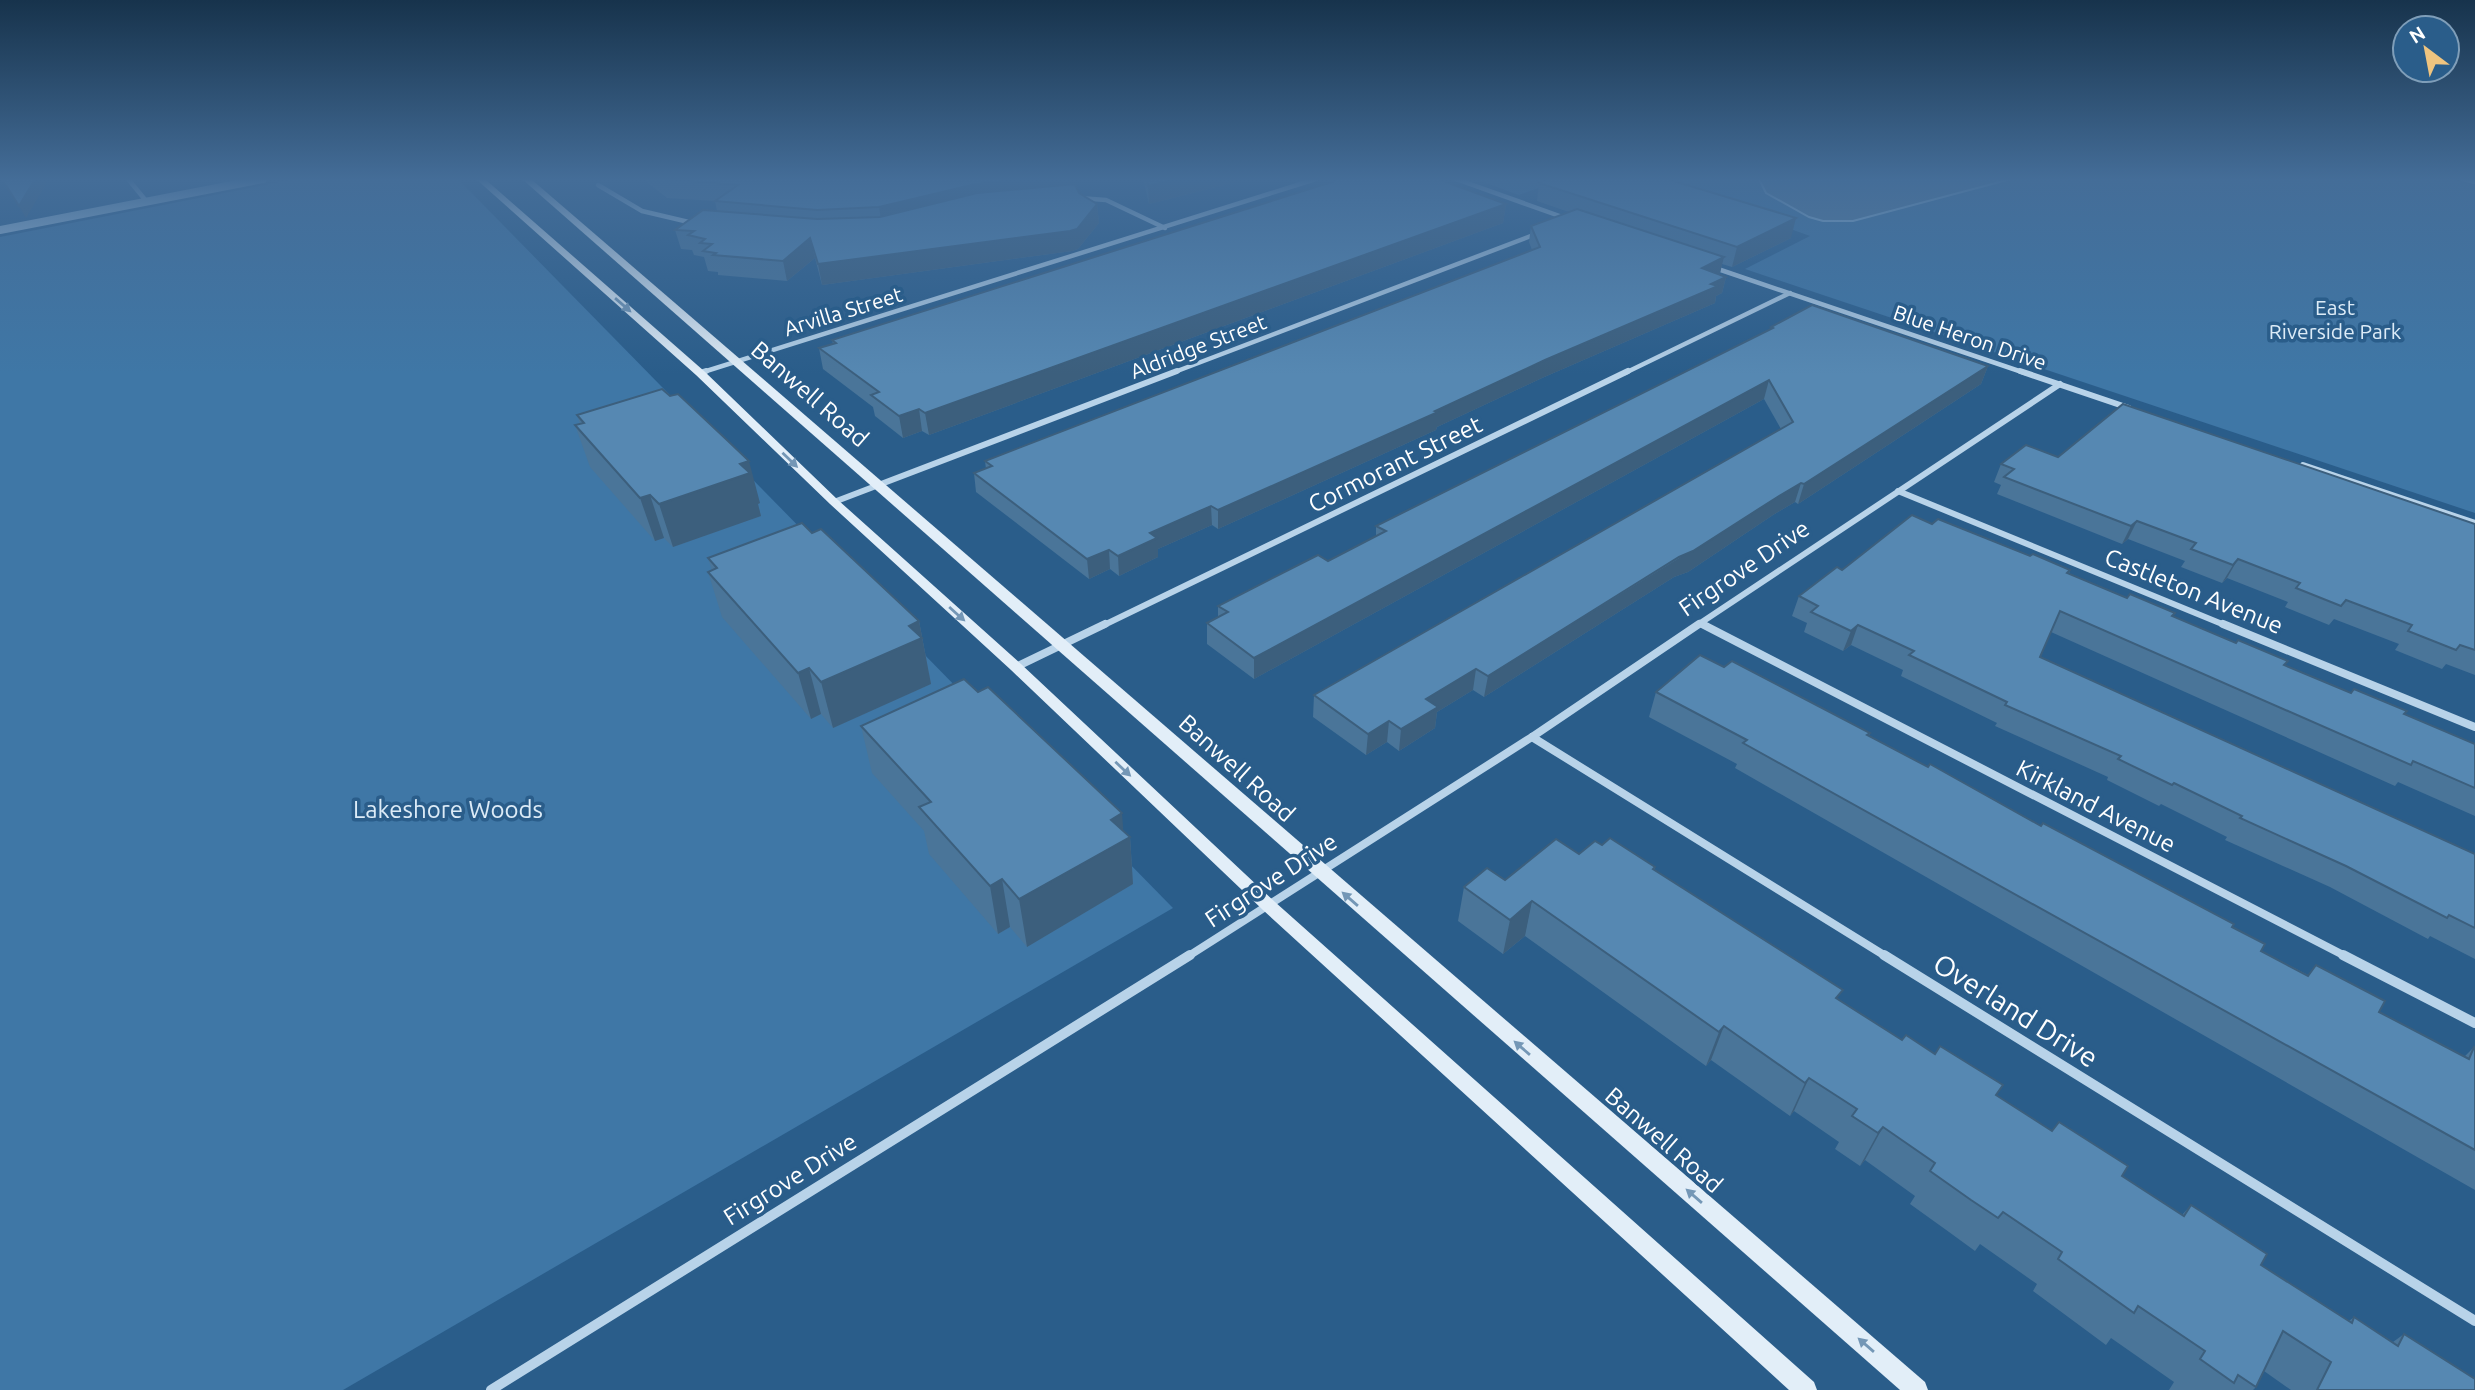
<svg xmlns="http://www.w3.org/2000/svg" width="2475" height="1390" viewBox="0 0 2475 1390" font-family="Ubuntu,sans-serif">
<rect width="100%" height="100%" fill="#2a5d8a"/>
<!-- green -->
<g fill="#3f77a6">
<polygon points="295,179 458,179 1173,908 343,1390 0,1390 0,237"/>
<polygon points="1475,179 1564,179 1519,195"/>
<polygon points="1651,179 2450,179 2475,185 2475,513 1745,269 1810,236"/>
</g>
<!-- water -->
<polygon fill="#5d7f9d" stroke="#adcfe9" stroke-width="2" points="1759,179 2011,179 1853,221 1823,221 1809,217 1766,193"/>
<g fill="none" stroke-linecap="round" stroke-linejoin="round">
<!-- minor-far3 -->
<g stroke="#b8d3e9" stroke-width="4.5">
<polyline points="128,179 147,202"/>
<polyline points="1456,179 1568,219"/>
<polyline points="2463,179 2475,182"/>
<polyline points="598,185 642,211 693,223"/>
<polyline points="1079,198 1106,200 1165,228"/>
<polyline points="1712,267 2025,373"/>
<polyline points="700,373 1316,179"/>
<polyline points="1172,373 1536,234"/>
<polyline points="1625,373 1790,293"/>
</g>
<!-- minor-far2 -->
<g stroke="#b8d3e9" stroke-width="6">
<polyline points="2020,371 2129,408"/>
<polyline points="700,373 706,371"/>
<polyline points="2303,465 2475,523"/>
<polyline points="1898,491 2227,626"/>
<polyline points="834,502 1177,371"/>
<polyline points="1700,623 1705,626"/>
<polyline points="1102,626 1628,371"/>
<polyline points="1696,626 2060,384"/>
</g>
<!-- minor-far1 -->
<g stroke="#b8d3e9" stroke-width="8">
<polyline points="1702,624 2347,957"/>
<polyline points="2223,624 2475,727"/>
<polyline points="1016,667 1105,624"/>
<polyline points="1532,737 1887,957"/>
<polyline points="1187,957 1532,737 1699,624"/>
</g>
<!-- minor -->
<g stroke="#b8d3e9" stroke-width="10">
<polyline points="1884,955 2475,1321"/>
<polyline points="2343,955 2475,1023"/>
<polyline points="491,1390 1190,955"/>
</g>
<!-- tertiary -->
<polyline stroke="#b8d3e9" stroke-width="8" points="0,230 263,179"/>
<!-- secondary -->
<g fill="#e2eef8" fill-rule="evenodd">
<polygon points="476,179 485,179 704,371 838,500 1021,664 1275,902 1814,1382 1817,1390 1789,1390 1263,910 1011,670 830,504 696,375"/>
<polygon points="522,179 531,179 704,328 1925,1382 1928,1390 1900,1390"/>
</g>
</g>
<!-- wall -->
<g fill="#4a7599">
<polygon points="643,179 1071,179 1072,185 1079,193 1097,204 1099,223 1078,249 1072,251 822,285 815,258 787,281 718,275 718,272 708,271 704,257 694,255 692,250 681,249 675,230 717,211 715,201 667,198"/>
<polygon points="1143,179 1248,179 1149,204"/>
<polygon points="1329,179 1438,179 1506,204 1503,223 929,435 922,431 903,438 875,416 873,407 823,369 819,348 833,344 832,340 1330,183"/>
<polygon points="1539,183 1791,238 1732,267 1722,264 1720,273 1718,274 1726,277 1722,293 1716,296 1715,303 1542,378 1437,427 1436,430 1218,529 1212,525 1158,549 1158,557 1119,576 1110,569 1089,579 976,492 974,473 986,469 985,461 1532,250 1529,242 1531,226 1569,212 1537,201"/>
<polygon points="1771,327 1988,366 1981,384 1798,504 1795,502 1773,515 1688,572 1674,577 1484,697 1473,690 1437,712 1435,728 1399,751 1387,742 1366,755 1313,717 1314,695 1781,429 1764,399 1254,679 1207,644 1207,623 1218,617 1218,606 1328,561 1376,537 1376,526 1771,329"/>
<polygon points="577,415 760,503 758,504 761,516 673,547 664,538 655,541 590,467 575,425 580,424"/>
<polygon points="2058,457 2475,524 2475,675 2446,664 2442,669 2395,650 2399,644 2334,619 2329,625 2285,607 2288,602 2227,578 2222,583 2181,567 2185,561 2128,539 2122,544 1997,494 2001,485 1994,482 2001,464"/>
<polygon points="1932,524 2070,570 2069,574 2236,643 2288,661 2285,665 2475,744 2475,816 2398,782 2395,786 2051,632 2040,657 2475,854 2475,959 2430,936 2428,939 2330,887 2225,840 2227,837 2161,804 2159,806 2107,780 2108,777 1995,726 1997,723 1901,676 1903,670 1851,645 1843,651 1804,632 1807,623 1792,616 1799,596 1842,570"/>
<polygon points="812,533 919,621 931,684 833,728 821,714 811,719 722,617 708,572 712,571 708,558"/>
<polygon points="1724,667 1870,733 1869,736 2232,927 2261,951 2308,975 2316,965 2379,1012 2464,1057 2474,1047 2475,1048 2475,1190 1735,768 1737,764 1649,717 1656,692"/>
<polygon points="861,726 1123,831 1130,837 1133,884 1027,947 1010,927 998,934 929,854 924,831 872,773"/>
<polygon points="1602,845 1655,867 1655,870 1839,1000 1902,1040 1996,1095 2182,1215 2191,1205 2261,1265 2349,1321 2354,1317 2393,1342 2404,1334 2475,1390 2291,1390 2264,1371 2256,1387 2253,1390 2169,1390 2174,1382 2111,1338 2106,1345 2033,1291 2037,1284 1980,1244 1975,1251 1949,1232 1910,1204 1915,1196 1865,1160 1860,1166 1835,1149 1839,1142 1794,1111 1790,1116 1711,1060 1706,1066 1525,936 1503,954 1458,921 1464,887 1505,880"/>
</g>
<!-- shaded-wall -->
<g fill="#3c5f7d">
<polygon points="35,179 49,179 26,218 19,206"/>
<polygon points="1024,179 1071,179 1072,194 882,226 879,207 976,184"/>
<polygon points="1176,179 1248,179 1149,204 1148,186"/>
<polygon points="1097,204 1099,223 1078,249 1072,251 822,285 818,264"/>
<polygon points="1506,204 1503,223 929,435 925,413"/>
<polygon points="1796,218 1791,238 1732,267 1737,247"/>
<polygon points="810,238 815,258 787,281 783,261"/>
<polygon points="1724,257 1720,273 1698,284 1702,268"/>
<polygon points="1726,277 1722,293 1716,296 1715,303 1542,378 1437,427 1436,430 1218,529 1218,510"/>
<polygon points="1988,366 1981,384 1798,504 1804,484"/>
<polygon points="1769,380 1764,399 1254,679 1254,658"/>
<polygon points="919,409 922,431 903,438 899,416"/>
<polygon points="749,461 760,503 758,504 761,516 673,547 659,504 740,464"/>
<polygon points="1801,483 1795,502 1773,515 1688,572 1674,577 1484,697 1488,676"/>
<polygon points="650,495 664,538 655,541 640,498"/>
<polygon points="1211,506 1212,525 1158,549 1158,557 1119,576 1118,556 1150,533"/>
<polygon points="2137,521 2128,539 2122,544 2131,526"/>
<polygon points="1109,550 1110,569 1089,579 1087,559"/>
<polygon points="2238,559 2227,578 2222,583 2233,565"/>
<polygon points="919,621 931,684 833,728 821,682 909,626"/>
<polygon points="1858,625 1851,645 1843,651 1851,631"/>
<polygon points="809,668 821,714 811,719 798,673"/>
<polygon points="1476,669 1473,690 1437,712 1435,728 1399,751 1401,729 1426,699"/>
<polygon points="1389,721 1387,742 1366,755 1368,734"/>
<polygon points="1122,813 1124,840 1130,837 1133,884 1027,947 1019,899 1111,820"/>
<polygon points="1002,879 1010,927 998,934 990,886"/>
<polygon points="1532,901 1525,936 1503,954 1510,920"/>
<polygon points="1724,1026 1711,1060 1706,1066 1719,1032"/>
<polygon points="1809,1078 1794,1111 1790,1116 1805,1083"/>
<polygon points="1883,1127 1865,1160 1860,1166 1878,1133"/>
</g>
<!-- building -->
<g fill="#5688b2" stroke="#3c5f7d" stroke-width="2">
<polygon points="2,179 35,179 19,206"/>
<polygon points="665,179 1024,179 976,184 879,207 817,210 715,201 738,185"/>
<polygon points="1147,179 1176,179 1148,186"/>
<polygon points="1335,179 1438,179 1506,204 925,413 919,409 899,416 871,395 879,392 819,348 836,343 832,340 1335,181"/>
<polygon points="1548,179 1667,179 1796,218 1737,247 1539,183"/>
<polygon points="1075,184 1079,193 1097,204 1077,229 1070,231 818,264 810,238 783,261 713,255 716,253 703,251 712,244 700,243 705,239 688,235 694,231 675,230 703,210 817,219 880,217 977,193"/>
<polygon points="1577,209 1724,257 1702,268 1726,277 1711,284 1718,286 1545,360 1435,411 1438,412 1218,510 1211,506 1150,533 1157,538 1118,556 1109,550 1087,559 974,473 992,466 985,461 1540,247 1531,226"/>
<polygon points="1812,305 1988,366 1804,484 1801,483 1779,496 1693,551 1679,557 1488,676 1476,669 1426,699 1438,707 1401,729 1389,721 1368,734 1314,695 1793,422 1769,380 1254,658 1207,623 1228,612 1218,606 1318,555 1328,561 1386,531 1376,526 1773,328 1771,327"/>
<polygon points="662,389 670,396 678,394 728,441 749,461 740,464 750,473 659,504 650,495 640,498 575,425 584,423 577,415"/>
<polygon points="2123,404 2475,524 2475,650 2460,645 2456,650 2408,631 2412,625 2346,600 2341,606 2296,588 2300,583 2238,559 2233,565 2191,549 2196,543 2137,521 2131,526 2004,477 2014,469 2001,464 2026,445 2058,457"/>
<polygon points="1912,515 1932,524 1938,519 2030,556 2033,554 2070,570 2067,573 2127,598 2130,594 2175,613 2172,616 2236,643 2238,640 2288,661 2284,665 2351,693 2354,689 2407,711 2404,714 2475,744 2475,788 2413,761 2411,765 2060,611 2040,657 2475,854 2475,928 2449,915 2447,918 2346,866 2240,818 2242,816 2174,783 2172,785 2118,759 2121,756 2005,705 2007,702 1909,655 1914,651 1858,625 1851,631 1811,612 1818,606 1799,596 1837,567 1842,570"/>
<polygon points="802,523 812,533 821,529 919,621 909,626 922,638 821,682 809,668 798,673 708,572 717,568 708,558"/>
<polygon points="1700,655 1724,667 1732,661 1870,733 1867,735 1928,767 1930,764 2041,826 2043,823 2234,924 2232,927 2265,944 2261,951 2308,976 2316,965 2385,1001 2379,1012 2469,1059 2474,1047 2475,1048 2475,1150 1743,743 1747,740 1656,692"/>
<polygon points="964,679 978,692 988,687 1122,813 1111,820 1130,837 1019,899 1002,879 990,886 919,807 931,802 861,726"/>
<polygon points="1610,838 1655,867 1653,869 1843,990 1836,998 1902,1040 1906,1035 1935,1054 1940,1046 2003,1085 1996,1095 2052,1131 2059,1122 2128,1166 2122,1176 2184,1216 2191,1205 2267,1254 2261,1265 2352,1323 2354,1317 2398,1346 2404,1334 2475,1379 2475,1390 2317,1390 2331,1362 2283,1331 2256,1387 2238,1375 2234,1383 2200,1359 2205,1351 2138,1306 2134,1313 2058,1259 2062,1252 2003,1212 1998,1218 1971,1200 1930,1171 1935,1163 1883,1127 1878,1133 1852,1116 1857,1109 1809,1078 1805,1083 1724,1026 1719,1032 1532,901 1510,920 1464,887 1487,868 1505,880 1556,839 1579,854 1595,841 1602,845"/>
</g>
<!-- one-way arrows -->
<defs><path id="oneway-solid" d="M-6-.8H1V-3.2L6.5 0L1 3.2V.8H-6Z" transform="scale(1.75)"/></defs>
<g fill="#7497b6">
<use href="#oneway-solid" transform="translate(623 305) rotate(41)"/>
<use href="#oneway-solid" transform="translate(790 460) rotate(44)"/>
<use href="#oneway-solid" transform="translate(957 614) rotate(42)"/>
<use href="#oneway-solid" transform="translate(1123 769) rotate(43)"/>
<use href="#oneway-solid" transform="translate(1350 899) rotate(-139)"/>
<use href="#oneway-solid" transform="translate(1522 1048) rotate(-139)"/>
<use href="#oneway-solid" transform="translate(1694 1196) rotate(-139)"/>
<use href="#oneway-solid" transform="translate(1866 1345) rotate(-139)"/>
</g>
<!-- sky -->
<linearGradient id="sky" x2="0" y2="1"><stop stop-color="#17334c"/><stop offset="0.48" stop-color="#446d98"/><stop offset="1" stop-color="#446d98" stop-opacity="0"/></linearGradient>
<rect width="2475" height="374" fill="url(#sky)"/>
<g text-anchor="middle" dominant-baseline="central" stroke-width="7" stroke-linejoin="round" paint-order="stroke">
<!-- far-park labels -->
<g font-size="21" fill="#dcebf7" stroke="#2a5d8a">
<text x="2335" y="307">East<tspan x="2335" dy="24">Riverside Park</tspan></text>
</g>
<!-- far-street labels -->
<g font-size="21" fill="#fff" stroke="#2a5d8a">
<text transform="translate(843 311) rotate(-17)">Arvilla Street</text>
<text transform="translate(1970 337) rotate(19)">Blue Heron Drive</text>
<text transform="translate(1198 346) rotate(-21)">Aldridge Street</text>
</g>
<!-- street labels -->
<g font-size="24" fill="#fff" stroke="#2a5d8a">
<text transform="translate(810 394) rotate(41)">Banwell Road</text>
<text transform="translate(1395 464) rotate(-26)">Cormorant Street</text>
<text transform="translate(1744 568) rotate(-34)">Firgrove Drive</text>
<text transform="translate(2194 591) rotate(22)">Castleton Avenue</text>
<text transform="translate(1237 768) rotate(42)">Banwell Road</text>
<text transform="translate(2096 806) rotate(27)">Kirkland Avenue</text>
<text transform="translate(1271 880) rotate(-33)">Firgrove Drive</text>
<text transform="translate(1664 1140) rotate(41)">Banwell Road</text>
<text transform="translate(790 1179) rotate(-32)">Firgrove Drive</text>
</g>
<!-- park labels -->
<g font-size="24" fill="#dcebf7" stroke="#2a5d8a">
<text x="448" y="809">Lakeshore Woods</text>
</g>
<!-- near-street labels -->
<g font-size="28" fill="#fff" stroke="#2a5d8a">
<text transform="translate(2016 1010) rotate(32)">Overland Drive</text>
</g>
</g>
<!-- north arrow -->
<g transform="translate(2426 49) rotate(328)"><circle r="33" fill="#2a5d8a" stroke="#7f9eb9" stroke-width="2"/>
<path d="M0-5L12 26L0 18L-12 26Z" fill="#efc47f"/>
<text y="-10" font-size="19" font-weight="bold" text-anchor="middle" fill="#ffffff">N</text>
</g>
</svg>
